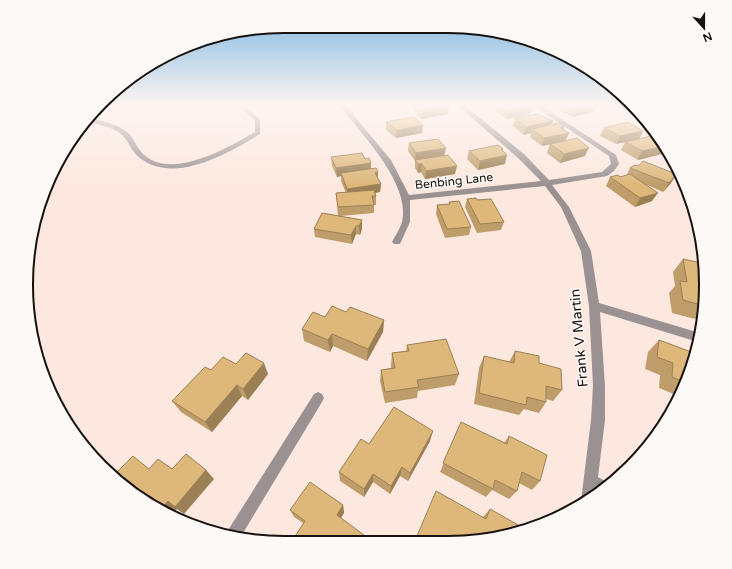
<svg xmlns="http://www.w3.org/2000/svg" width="732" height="569" viewBox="0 0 732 569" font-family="'Varela Round',sans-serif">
<rect width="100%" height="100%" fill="#fce8df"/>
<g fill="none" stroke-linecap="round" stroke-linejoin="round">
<!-- minor -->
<g fill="#9a9193" fill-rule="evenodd">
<path d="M238,105H245L260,120V134C229,153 174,185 140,158C134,154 131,147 127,141C118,127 101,125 86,122L89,118C104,122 121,124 131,136C135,142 138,149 143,154C172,181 227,148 255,132V121Z"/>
<path d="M339,105H345L391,160L409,195L541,181L518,158L457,105H464L524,154L549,180L602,172L611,164L609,156L532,105H540L616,155L619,164L614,171L607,176L552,185L569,207L591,251L599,303L700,333L701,335L698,342L600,312L605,386V420L598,477L608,483L598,493L596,492L591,500L582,504L581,501L591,420L593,386L589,306L581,251L561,207L545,186L410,200V222L400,244H394L392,242C395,236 400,229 402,222C411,183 361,134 339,105Z"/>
<path d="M601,105H624C619,108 606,108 601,105Z"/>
<polygon points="318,392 322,394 324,398 322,402 240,538 225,535 314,394"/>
</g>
</g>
<!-- wall -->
<g fill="#bf9d6a">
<polygon points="414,105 447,105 448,114 421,119 414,112"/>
<polygon points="497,105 532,105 533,106 530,114 506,119 496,111"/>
<polygon points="560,105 596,105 593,112 573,117 559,110"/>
<polygon points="515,118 553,121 551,125 564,127 563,129 569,133 565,141 542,146 530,137 531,133 524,135 513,126"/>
<polygon points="386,122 422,133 396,138 386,130"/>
<polygon points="604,128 643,131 639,139 664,144 665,148 662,154 638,160 621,150 625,142 616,144 600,136"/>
<polygon points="409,143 444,155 455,174 425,179 421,172 418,173 415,168 415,161 408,151"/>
<polygon points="550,144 585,156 560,163 547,153"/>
<polygon points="503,149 503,151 505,164 478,170 467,159 469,151"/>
<polygon points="331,157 371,168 378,172 378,179 381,184 380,192 375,193 376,196 376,205 374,205 374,213 340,216 362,220 362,229 360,235 356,234 352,244 315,237 314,229 338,216 336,193 346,193 341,181 341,176 337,177 332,166"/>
<polygon points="638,166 676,175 671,183 663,192 645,184 652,201 635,207 606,186 610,177 620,177 626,176 630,168"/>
<polygon points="467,199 477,200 504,222 501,230 477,233 465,207"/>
<polygon points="449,202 471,227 469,235 445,238 436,214 437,205 449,204"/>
<polygon points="683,259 701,263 701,313 695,319 672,313 669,293 675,286 673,272"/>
<polygon points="346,312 384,320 383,332 367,361 333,346 330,352 304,341 302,329 325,317"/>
<polygon points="659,340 694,353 676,395 659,388 660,375 645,369 648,352"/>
<polygon points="407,345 459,374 455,385 418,391 417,398 385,403 380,381 381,370 391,368 391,365 392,353 406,351"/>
<polygon points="515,351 539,363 562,390 553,401 546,399 546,402 539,413 524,409 519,415 474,404 479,368 484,356 509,362"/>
<polygon points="236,364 268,374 248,400 242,396 212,432 181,412 172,401 211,370"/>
<polygon points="670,410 662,428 662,429 664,415"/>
<polygon points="461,422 504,443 509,436 540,481 532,490 519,483 517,491 509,499 492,490 486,497 440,472"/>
<polygon points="430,441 408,481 400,476 390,494 373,482 364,497 340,481 339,472 369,444"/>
<polygon points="343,505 344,513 341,518 303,523 294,517 290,510"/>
<polygon points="490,509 481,541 483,517"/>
</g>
<!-- shaded-wall -->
<g fill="#9b8056">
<polygon points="487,105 496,105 487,107"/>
<polygon points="593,105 596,105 593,112 573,117 576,109"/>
<polygon points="449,106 448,114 421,119 422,112"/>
<polygon points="533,106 530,114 506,119 508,111"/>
<polygon points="553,121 550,129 532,129 531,133 524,135 526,127"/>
<polygon points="423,125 422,133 396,138 397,130"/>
<polygon points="564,127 561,134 569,133 565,141 542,146 544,138 561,128"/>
<polygon points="643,131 639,139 616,144 620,136"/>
<polygon points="665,146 665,148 662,154 638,160 642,151"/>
<polygon points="446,148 444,156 415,160 416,153"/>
<polygon points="589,148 585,156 560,163 564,154"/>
<polygon points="501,149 503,149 501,156 507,155 505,164 478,170 480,161"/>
<polygon points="371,163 371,171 341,173 341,176 337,177 336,168"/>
<polygon points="418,164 422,164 421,172 418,173"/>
<polygon points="457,166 455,174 425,179 426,171"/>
<polygon points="378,172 378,181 375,173"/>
<polygon points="676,175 671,183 663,192 669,183"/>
<polygon points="381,184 380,192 347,197 347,189"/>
<polygon points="658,193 652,201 635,207 640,198"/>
<polygon points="362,220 362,229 360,235 359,226"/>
<polygon points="356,226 356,234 352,244 351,235"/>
<polygon points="384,320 383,332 367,361 368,349"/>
<polygon points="332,334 333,346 330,352 328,340"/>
<polygon points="264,363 268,374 248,400 243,389"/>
<polygon points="237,385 242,396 212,432 205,422"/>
<polygon points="433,431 430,441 408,481 410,473"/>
<polygon points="402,467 400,476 390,494 391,486"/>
<polygon points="206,470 214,479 184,514 177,509 172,515 161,509 168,501"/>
<polygon points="373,474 373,482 364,497 364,489"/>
<polygon points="343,505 344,513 338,522 337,515"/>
</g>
<!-- building -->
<g fill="#deb77b" stroke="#9b8056">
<polygon points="416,105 447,105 449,106 422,112"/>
<polygon points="500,105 532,105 533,106 508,111"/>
<polygon points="567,105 593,105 576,109"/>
<polygon points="538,114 553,121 526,127 515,118"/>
<polygon points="414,117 423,125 397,130 386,122"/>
<polygon points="628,122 643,131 620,136 604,128"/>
<polygon points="558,123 564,127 561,128 569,133 544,138 532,129"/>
<polygon points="651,136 664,144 665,146 642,151 625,142"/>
<polygon points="577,138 589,148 564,154 550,144"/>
<polygon points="438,139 446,148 416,153 409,143"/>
<polygon points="498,145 503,149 501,149 507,155 480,161 469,151"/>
<polygon points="362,153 365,159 369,158 371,163 336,168 331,157"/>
<polygon points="448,155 457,166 426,171 422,164 418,164 415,160"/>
<polygon points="643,161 676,174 676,175 669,183 630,168 634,165 638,166"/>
<polygon points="376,168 378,172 375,173 381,184 347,189 341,173"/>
<polygon points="630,174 658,193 640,198 610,177 618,175 620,177"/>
<polygon points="374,190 376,196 372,196 374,205 338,207 336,193"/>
<polygon points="476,198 477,200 491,199 504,222 480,224 467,199"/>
<polygon points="459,201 471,227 447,229 437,205 450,204 449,202"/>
<polygon points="322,213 362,220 359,226 356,226 351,235 314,229"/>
<polygon points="683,259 701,263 701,305 683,300 680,281 687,282"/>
<polygon points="332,306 346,312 350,307 384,320 368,349 332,334 328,340 302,329 313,312 325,317"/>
<polygon points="446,339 459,374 417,380 419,387 385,392 381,370 395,368 392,353 409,351 407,345"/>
<polygon points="659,340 694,353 682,381 672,377 673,363 657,357"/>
<polygon points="515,351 539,356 539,363 561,369 562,390 546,386 546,402 527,397 526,405 479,393 484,356 514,363"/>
<polygon points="246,353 264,363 243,389 237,385 205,422 172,401 205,367 211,370 223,357 236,364"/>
<polygon points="394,407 433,431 410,473 402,467 391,486 373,474 364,489 339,472 361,439 369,444"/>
<polygon points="461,422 507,444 509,436 547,455 540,481 522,472 517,491 495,480 493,489 443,463"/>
<polygon points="186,454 206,470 175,507 168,501 161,509 141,500 113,476 133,456 149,469 158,459 172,469"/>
<polygon points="310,482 343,505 337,515 372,541 292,541 305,521 290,510"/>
<polygon points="436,491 486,519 490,509 527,530 481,541 415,541"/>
</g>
<!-- sky -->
<linearGradient id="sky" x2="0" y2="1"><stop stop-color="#75b3e1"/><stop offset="0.57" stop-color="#fef5f1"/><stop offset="1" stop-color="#fef5f1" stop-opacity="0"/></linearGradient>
<rect width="732" height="185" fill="url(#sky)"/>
<g text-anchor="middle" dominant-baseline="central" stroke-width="3" stroke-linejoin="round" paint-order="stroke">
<!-- far-street labels -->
<g font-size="12" fill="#18120e" stroke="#fdf9f7">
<text transform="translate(454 181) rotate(-6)">Benbing Lane</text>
</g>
<!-- street labels -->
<g font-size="14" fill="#18120e" stroke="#fdf9f7">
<text transform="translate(579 338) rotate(-95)">Frank V Martin</text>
</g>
</g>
<!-- crop -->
<path d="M0 0H732V569H0ZM284 33H448A251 251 0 0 1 699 284V285A251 251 0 0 1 448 536H284A251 251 0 0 1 33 285V284A251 251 0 0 1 284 33Z" fill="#fdf9f7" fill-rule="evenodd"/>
<path fill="none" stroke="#18120e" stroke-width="2" d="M284 33H448A251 251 0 0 1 699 284V285A251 251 0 0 1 448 536H284A251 251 0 0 1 33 285V284A251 251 0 0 1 284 33Z"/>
<!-- north arrow -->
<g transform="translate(704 28) rotate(159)" stroke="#fdf9f7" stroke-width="3" paint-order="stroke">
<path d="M0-3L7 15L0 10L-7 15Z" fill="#18120e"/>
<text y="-6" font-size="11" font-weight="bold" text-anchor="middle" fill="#18120e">N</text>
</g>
</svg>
